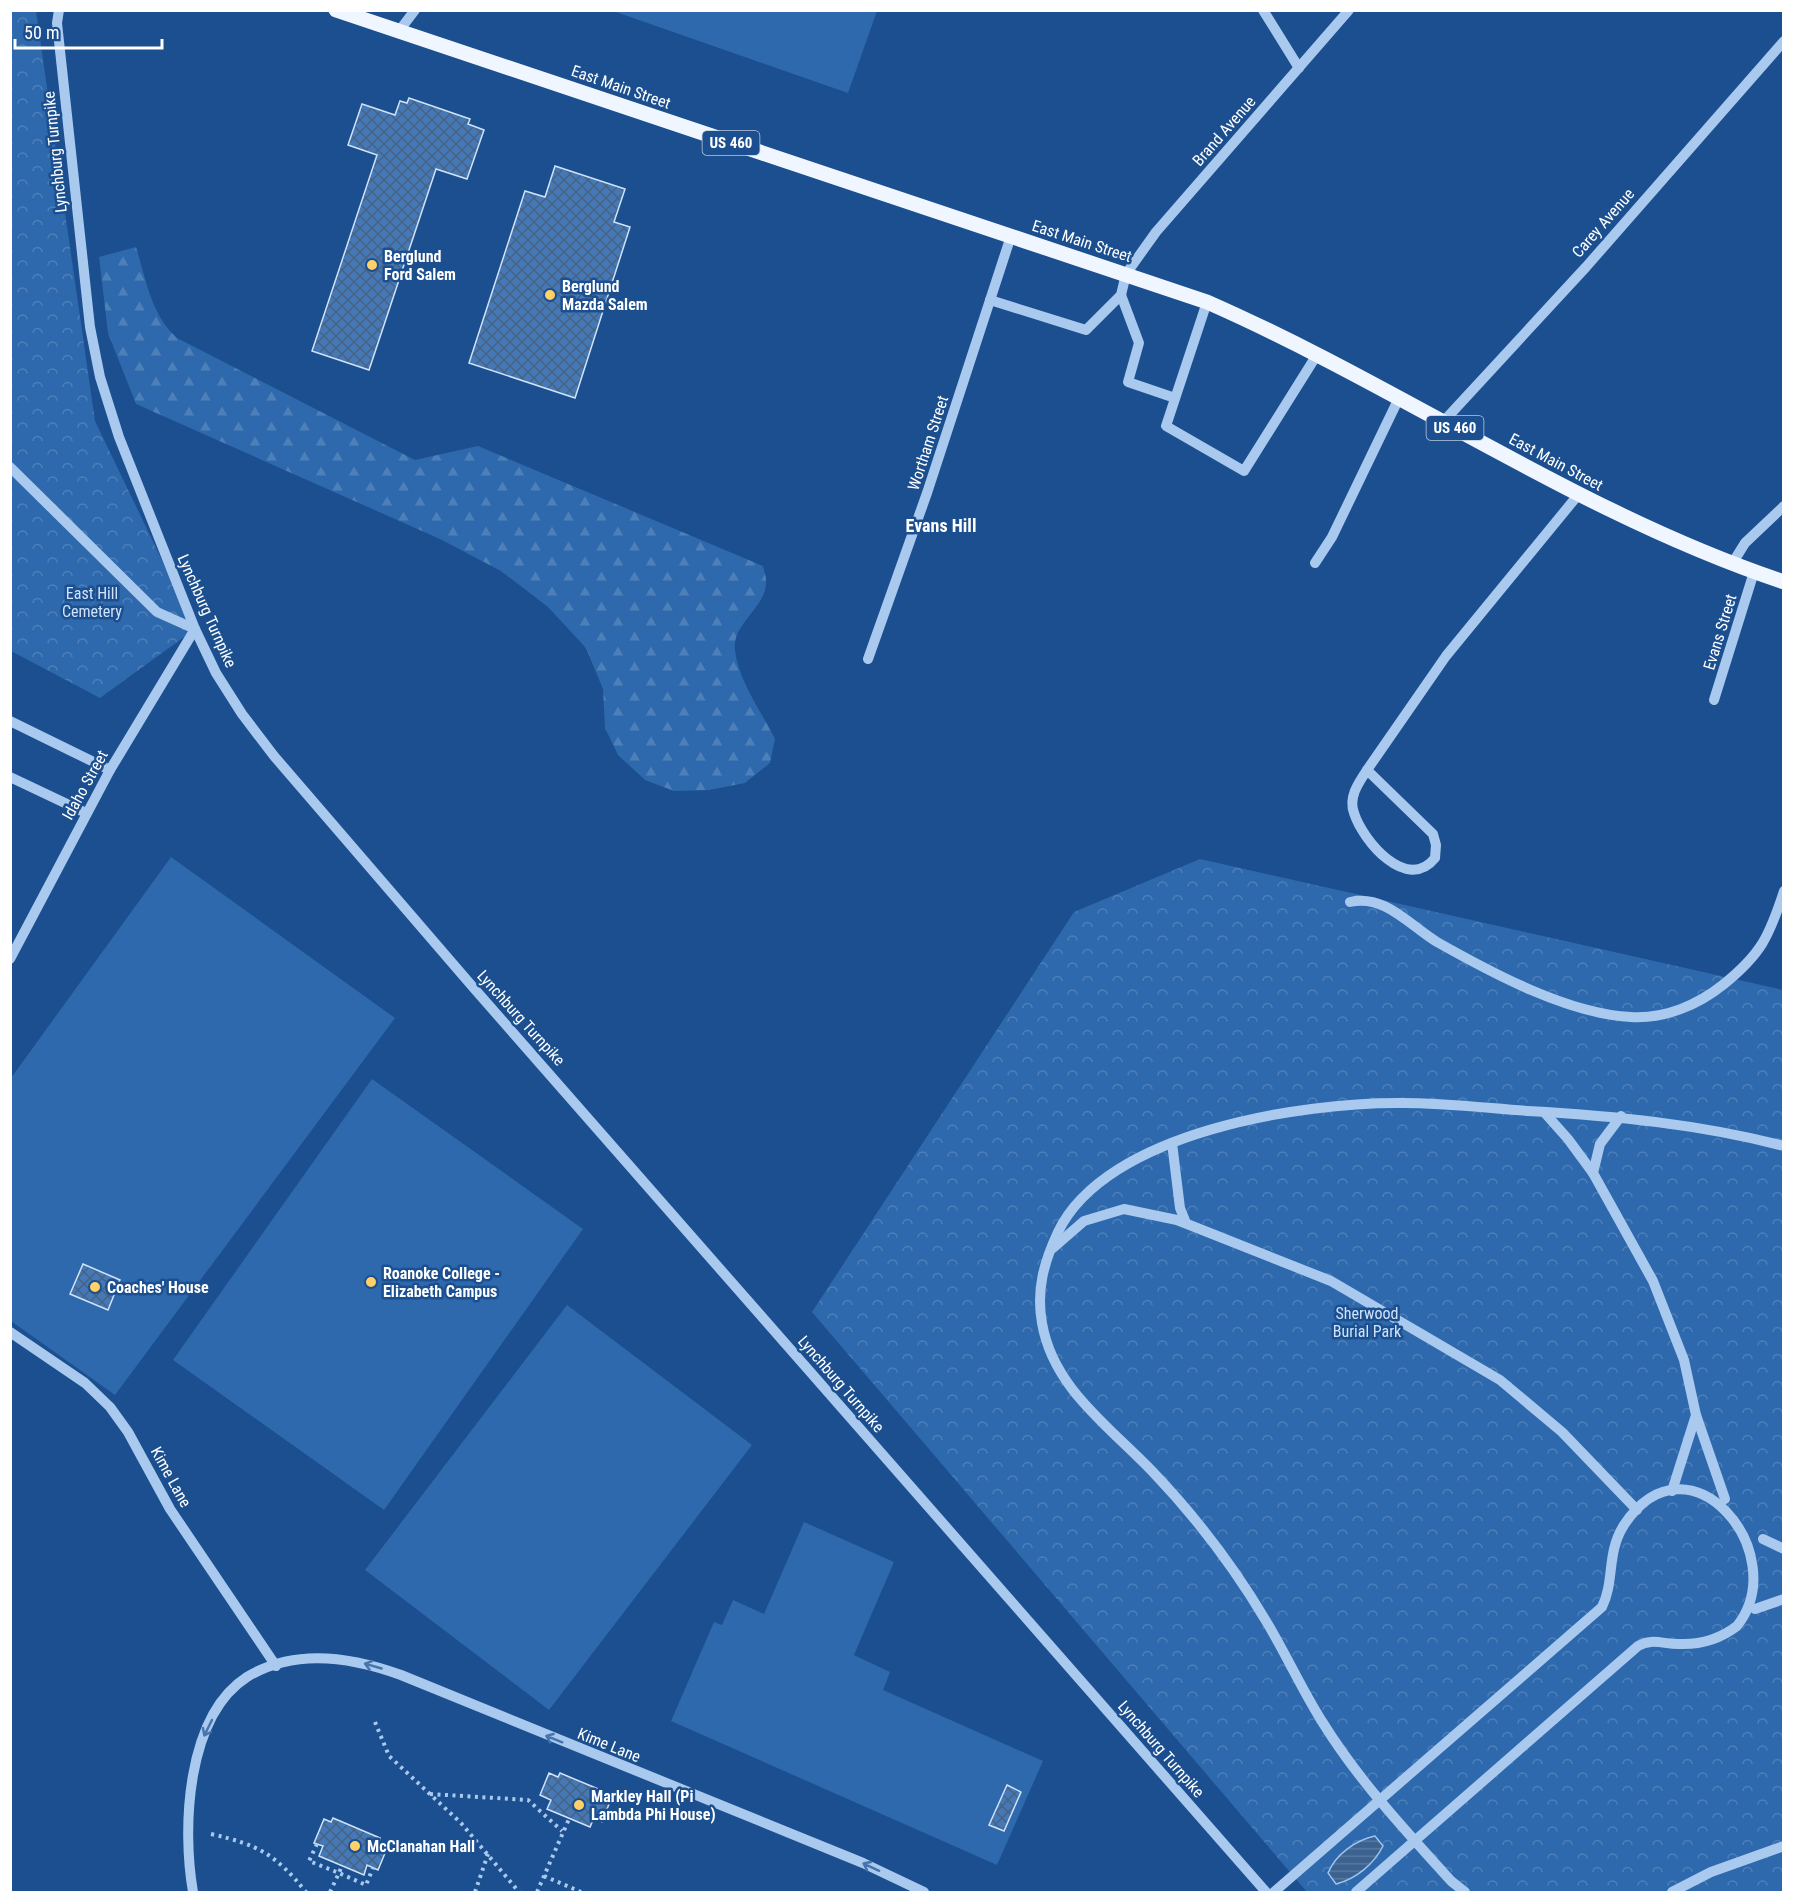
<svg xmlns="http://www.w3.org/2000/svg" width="1794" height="1903" viewBox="0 0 1794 1903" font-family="'Roboto Condensed',sans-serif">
<defs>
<pattern id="forest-firs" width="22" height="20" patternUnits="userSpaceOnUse" patternTransform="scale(1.5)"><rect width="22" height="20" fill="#2e69ad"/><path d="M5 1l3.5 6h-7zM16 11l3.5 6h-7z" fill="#4d80b9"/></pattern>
<pattern id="park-crowns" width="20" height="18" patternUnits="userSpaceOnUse" patternTransform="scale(1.5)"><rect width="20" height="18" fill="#2e69ad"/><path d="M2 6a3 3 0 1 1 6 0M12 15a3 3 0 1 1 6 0" fill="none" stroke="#4d80b9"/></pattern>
<pattern id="water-rules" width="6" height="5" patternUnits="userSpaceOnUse" patternTransform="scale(1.5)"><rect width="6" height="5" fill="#3c6290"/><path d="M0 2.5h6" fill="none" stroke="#597aa1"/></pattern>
<pattern id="building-cross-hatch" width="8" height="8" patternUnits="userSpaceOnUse" patternTransform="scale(1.5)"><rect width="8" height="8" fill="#4478b7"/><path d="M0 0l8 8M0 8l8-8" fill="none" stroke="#486282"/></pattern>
</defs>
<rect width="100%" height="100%" fill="#1b4f8f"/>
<!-- forest -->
<path fill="url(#forest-firs)" d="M136,247C146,279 151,315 177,338L415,460L478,446L763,566C764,571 767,578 766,584C765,608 732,624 735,650C738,681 762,712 775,739L770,763L745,783L709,790L674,791L645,780L618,755L605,728L603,689L586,648L548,607L501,571L440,539L136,404L108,333L99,257Z"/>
<!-- park -->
<g fill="url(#park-crowns)">
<polygon points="10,11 36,11 95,421 195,629 100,698 11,651"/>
<polygon points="1200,859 1783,990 1783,1892 1307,1892 812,1312 1074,912"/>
</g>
<!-- garden -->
<g fill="#2e69ad">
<polygon points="613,11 877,11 848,93"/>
<polygon points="171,857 395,1018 115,1395 11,1321 11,1078"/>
<polygon points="372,1079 583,1229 384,1510 173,1360"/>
<polygon points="567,1305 752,1445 549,1710 365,1570"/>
<polygon points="804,1522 894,1562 854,1655 890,1672 883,1690 1043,1761 997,1865 671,1721 714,1622 722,1625 733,1600 764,1614"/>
</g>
<!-- water -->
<path fill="url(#water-rules)" stroke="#9cc4f0" stroke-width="1.5" d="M1375,1836L1383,1846C1374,1864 1356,1879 1336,1884L1328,1873C1336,1854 1356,1840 1375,1836Z"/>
<!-- building -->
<g fill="url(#building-cross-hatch)" stroke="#cfe3fa" stroke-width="1.5">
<polygon points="409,98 470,119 468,124 484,130 467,179 436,169 369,370 312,351 377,155 348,145 362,104 395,115 400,101 407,103"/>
<polygon points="555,166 625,189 614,222 630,227 575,398 469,363 525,191 545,197"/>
<polygon points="83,1264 120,1280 108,1310 70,1294"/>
<polygon points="549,1773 558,1777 560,1773 603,1791 601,1795 611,1799 602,1822 594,1818 590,1827 547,1809 551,1800 540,1795"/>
<polygon points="1007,1785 1021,1792 1004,1831 989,1825"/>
<polygon points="333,1818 380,1838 379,1842 388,1846 378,1870 367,1865 364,1875 319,1856 323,1846 314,1843 324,1819 331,1822"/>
</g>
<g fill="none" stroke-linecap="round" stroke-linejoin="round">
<!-- path -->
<g stroke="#a9c9ee" stroke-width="4" stroke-dasharray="3 4.5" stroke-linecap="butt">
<polyline points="375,1722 389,1756 461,1823 519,1892"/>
<polyline points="430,1794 528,1800 562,1831"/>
<path d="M211,1834C259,1845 275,1854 306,1892"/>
<polyline points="317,1844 309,1861 339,1873 342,1865"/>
<polyline points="544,1876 581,1892"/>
<polyline points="330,1892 339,1873 366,1885 373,1868"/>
<polyline points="475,1892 488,1854"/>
<polyline points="537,1892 569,1819"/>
</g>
<!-- minor -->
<g stroke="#a9c9ee" stroke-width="10">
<polyline points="59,10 57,23 90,327 100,377 119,437 195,629 216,673 242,714 274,756 472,986 1266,1892"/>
<polyline points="1263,10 1299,68"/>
<polyline points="399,31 415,10"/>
<polyline points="1121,295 1139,343 1128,382 1175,398"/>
<polyline points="990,300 1086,330 1121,295 1126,274 1156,232 1349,10"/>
<polyline points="1207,302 1166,426 1244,471 1318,353"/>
<polyline points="1443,422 1586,267 1784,41"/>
<polyline points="10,467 157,612 195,629 110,770 10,959"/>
<polyline points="1315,563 1332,537 1399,398"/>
<polyline points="1732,564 1745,543 1784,506"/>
<polyline points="868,659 927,493 1011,236"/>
<polyline points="1714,700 1754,572"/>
<polyline points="10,721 110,770"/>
<polyline points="1367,770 1446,656 1578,495"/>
<path d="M1367,770L1433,834L1436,845L1435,858C1407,893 1363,841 1354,813C1348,797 1359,782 1367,770Z"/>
<polyline points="10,777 86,813"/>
<path d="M1350,902C1385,894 1409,925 1437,942C1492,973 1568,1014 1631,1017C1665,1019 1698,1005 1724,984C1761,954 1769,937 1784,891"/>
<polyline points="1544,1112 1568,1139 1593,1173"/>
<polyline points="1621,1116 1600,1144 1593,1173 1653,1281 1684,1360 1696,1415 1672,1491"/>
<polyline points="1172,1143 1180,1208 1186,1223"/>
<polyline points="1053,1248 1084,1221 1124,1209 1177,1220 1331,1281 1500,1380 1562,1432 1637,1510"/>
<polyline points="10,1332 85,1383 110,1407 128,1432 170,1509 276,1666"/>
<polyline points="1696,1415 1725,1499"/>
<polyline points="1763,1539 1784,1549"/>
<polyline points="1755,1609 1784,1599"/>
<path d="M193,1892C182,1829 186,1716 247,1677C294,1648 352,1657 401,1675L863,1863L924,1892"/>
<path d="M1274,1892L1602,1607C1615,1581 1606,1553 1624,1525C1689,1427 1794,1554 1737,1626C1720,1639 1699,1645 1678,1644C1663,1644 1651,1638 1638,1646L1356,1892"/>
<path d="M1465,1892L1451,1881C1406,1831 1359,1781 1323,1723C1302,1690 1286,1654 1266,1621C1234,1567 1195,1516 1152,1471C1109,1426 1053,1388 1042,1323C1036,1290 1044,1262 1058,1232C1106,1132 1302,1102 1403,1103C1444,1103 1486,1108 1528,1111C1615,1116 1699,1124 1784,1146"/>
<polyline points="1672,1892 1711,1872 1784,1846"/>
</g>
<!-- major -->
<path stroke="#f0f6ff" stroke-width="15" d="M336,10L1207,302C1403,388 1580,514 1784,582"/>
</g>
<!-- one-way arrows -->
<defs><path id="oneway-shaft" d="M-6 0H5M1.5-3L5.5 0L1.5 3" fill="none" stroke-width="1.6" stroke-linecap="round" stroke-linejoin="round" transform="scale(1.5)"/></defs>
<g stroke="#4674ac">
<use href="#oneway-shaft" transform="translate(373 1666) rotate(-164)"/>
<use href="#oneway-shaft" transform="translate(208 1728) rotate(116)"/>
<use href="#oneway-shaft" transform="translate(554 1739) rotate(-158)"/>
<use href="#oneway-shaft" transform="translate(871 1867) rotate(-155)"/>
</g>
<!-- markers -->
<g fill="#ffd166" stroke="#1b4f8f" stroke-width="2">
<circle cx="372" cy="265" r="6"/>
<circle cx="550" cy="295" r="6"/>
<circle cx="371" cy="1282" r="6"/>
<circle cx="95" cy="1287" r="6"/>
<circle cx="579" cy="1805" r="6"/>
<circle cx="355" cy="1846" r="6"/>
</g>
<g text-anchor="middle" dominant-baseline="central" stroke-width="5" stroke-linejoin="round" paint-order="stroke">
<!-- shield labels -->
<g fill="#1b4f8f" stroke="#bbcadd" stroke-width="1.5">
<rect x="702.5" y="131" width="57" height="24" rx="4.5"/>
<rect x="1426.5" y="416" width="57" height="24" rx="4.5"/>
</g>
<g font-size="15" font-weight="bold" fill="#fff">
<text x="731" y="143">US 460</text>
<text x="1455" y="428">US 460</text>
</g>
<!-- street labels -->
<g font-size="16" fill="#fff" stroke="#1b4f8f">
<text transform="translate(621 87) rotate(19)">East Main Street</text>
<text transform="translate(1224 131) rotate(-49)">Brand Avenue</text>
<text transform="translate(55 152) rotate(-96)">Lynchburg Turnpike</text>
<text transform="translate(1603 223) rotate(-49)">Carey Avenue</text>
<text transform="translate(1082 241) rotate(18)">East Main Street</text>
<text transform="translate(928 443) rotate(-72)">Wortham Street</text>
<text transform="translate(1556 462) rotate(28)">East Main Street</text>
<text transform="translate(207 611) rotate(66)">Lynchburg Turnpike</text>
<text transform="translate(1720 632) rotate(-73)">Evans Street</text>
<text transform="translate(85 785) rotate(-61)">Idaho Street</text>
<text transform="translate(521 1018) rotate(48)">Lynchburg Turnpike</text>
<text transform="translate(841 1384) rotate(49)">Lynchburg Turnpike</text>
<text transform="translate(171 1477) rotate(61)">Kime Lane</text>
<text transform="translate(609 1745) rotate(22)">Kime Lane</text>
<text transform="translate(1161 1749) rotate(49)">Lynchburg Turnpike</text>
</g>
<!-- poi labels -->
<g font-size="16" font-weight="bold" fill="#fff" stroke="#1b4f8f" text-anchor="start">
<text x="384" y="256">Berglund<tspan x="384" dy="18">Ford Salem</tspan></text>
<text x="562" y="286">Berglund<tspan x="562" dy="18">Mazda Salem</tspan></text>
<text x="383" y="1273">Roanoke College -<tspan x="383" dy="18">Elizabeth Campus</tspan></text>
<text x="107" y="1287">Coaches' House</text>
<text x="591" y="1796">Markley Hall (Pi<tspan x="591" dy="18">Lambda Phi House)</tspan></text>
<text x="367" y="1846">McClanahan Hall</text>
</g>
<!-- park labels -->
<g font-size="16" fill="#cfe3fa" stroke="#1b4f8f">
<text x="92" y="593">East Hill<tspan x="92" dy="18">Cemetery</tspan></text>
<text x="1367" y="1313">Sherwood<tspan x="1367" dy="18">Burial Park</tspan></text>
</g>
<!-- neighbourhood labels -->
<g font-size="18" font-weight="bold" fill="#fff" stroke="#1b4f8f">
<text x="941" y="525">Evans Hill</text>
</g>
</g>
<!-- border -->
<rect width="1794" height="1903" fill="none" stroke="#ffffff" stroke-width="24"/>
<!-- scale -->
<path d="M15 39v9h147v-9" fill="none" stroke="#ffffff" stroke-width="3"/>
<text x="24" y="39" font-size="18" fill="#ffffff" stroke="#1b4f8f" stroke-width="4.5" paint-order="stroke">50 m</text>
</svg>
